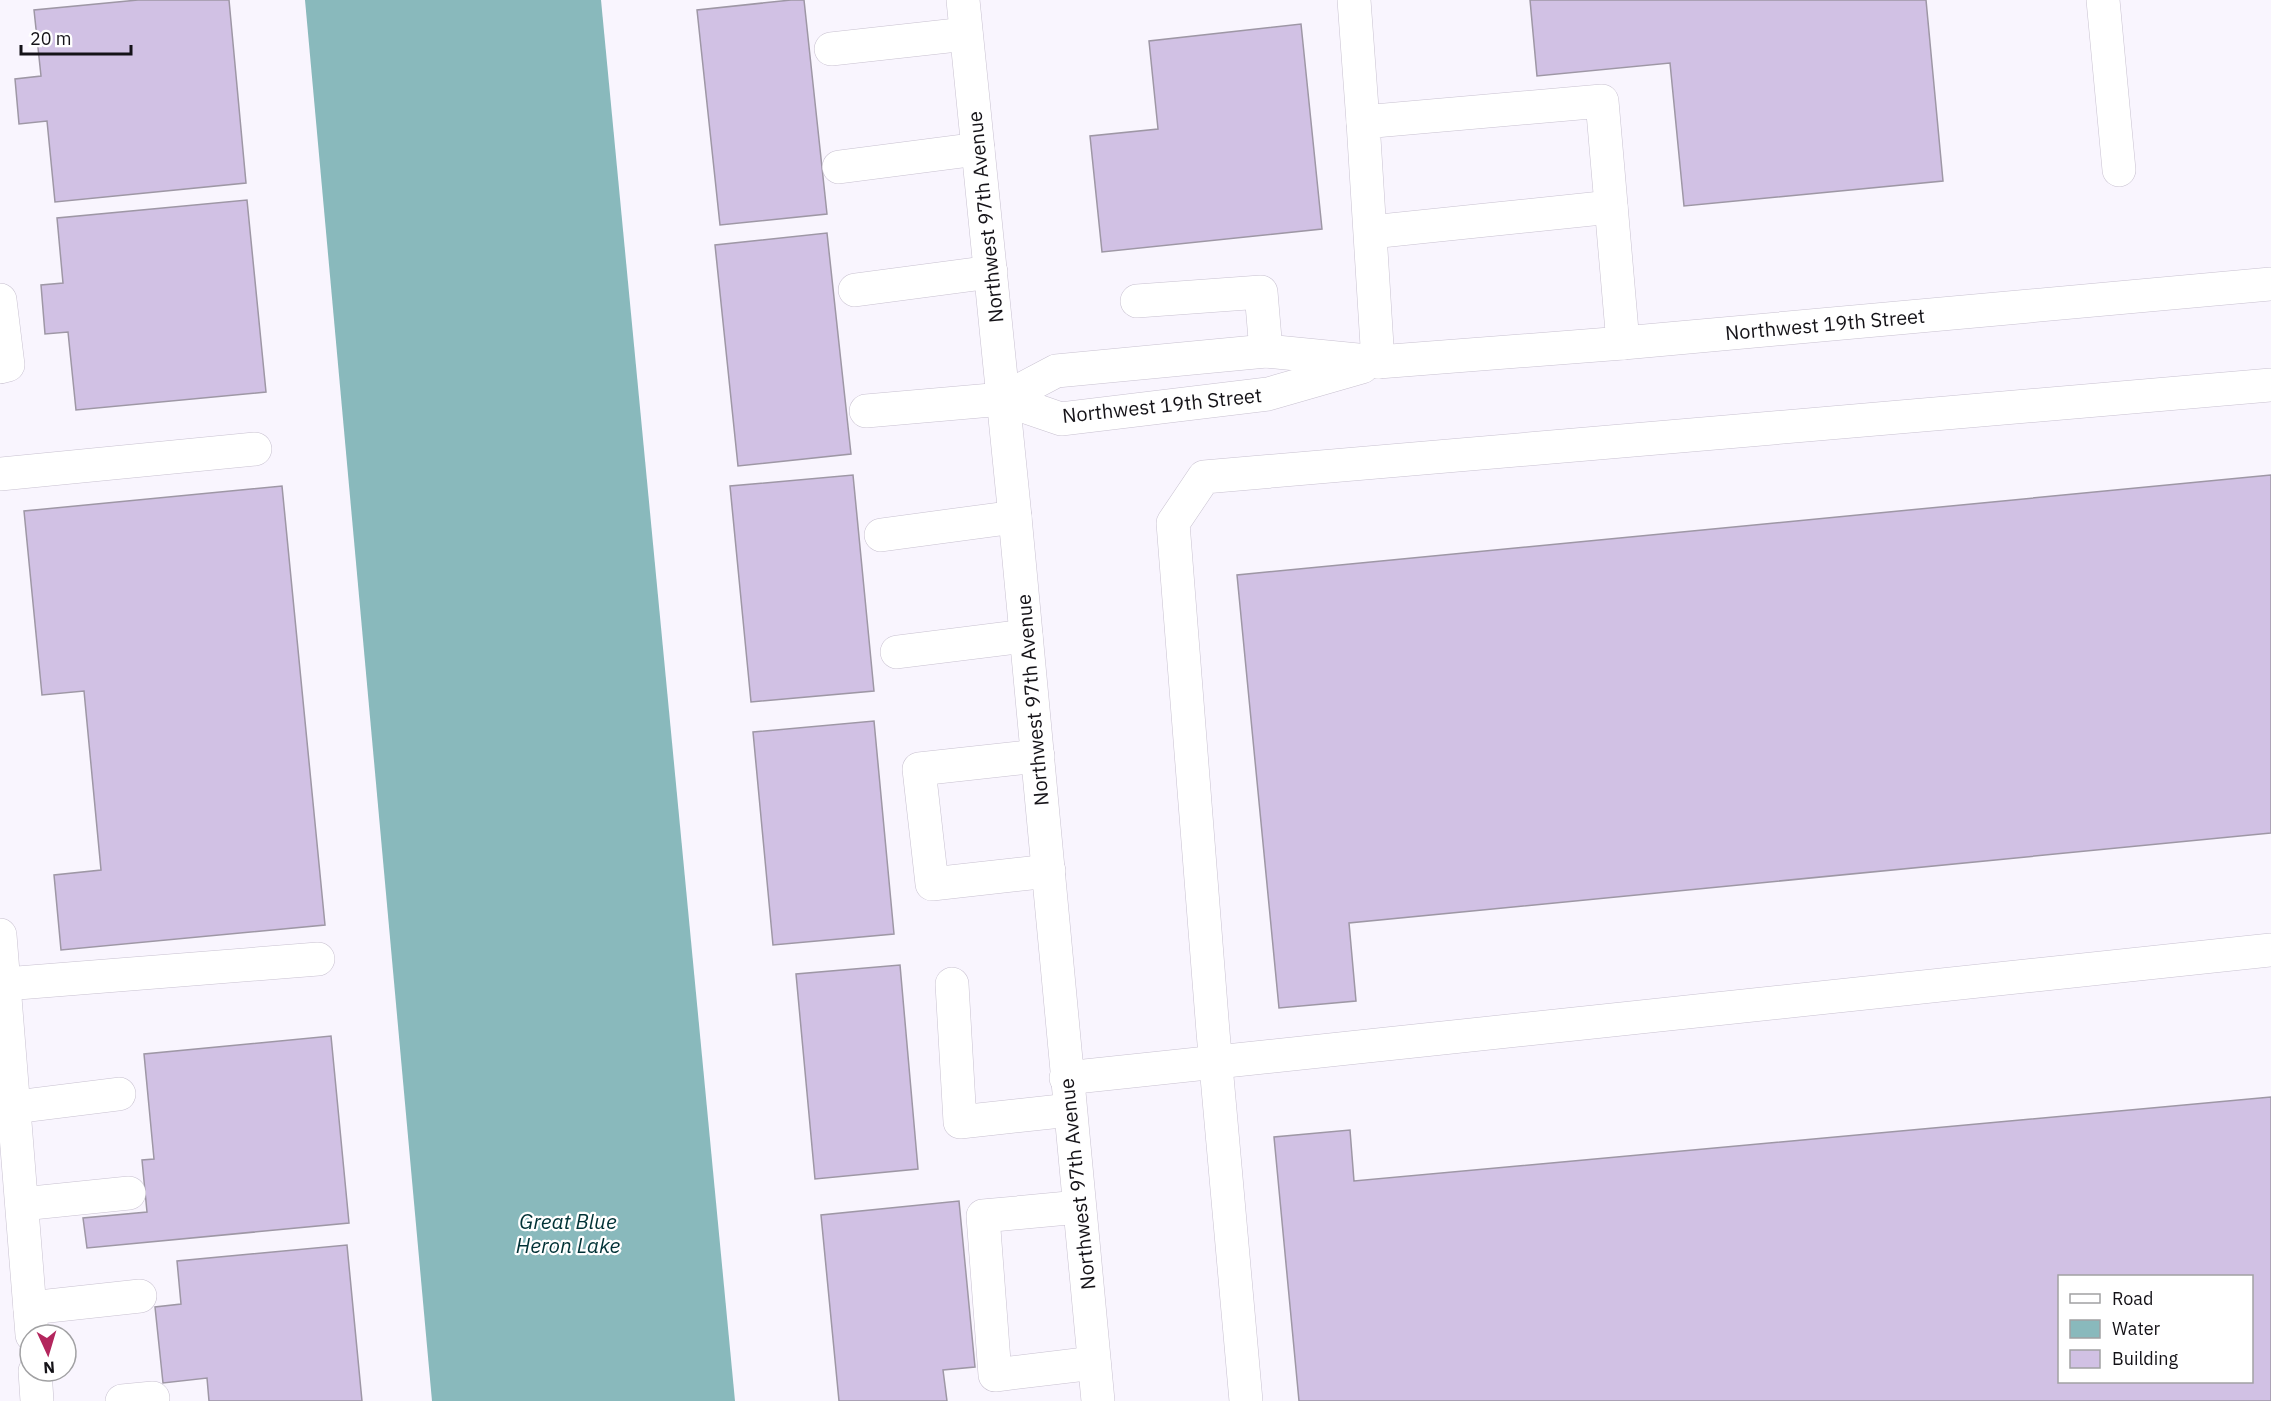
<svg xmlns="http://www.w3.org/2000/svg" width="2271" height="1401" viewBox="0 0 2271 1401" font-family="'IBM Plex Sans',sans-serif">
<rect width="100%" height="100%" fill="#f9f5fe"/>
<!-- water -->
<polygon fill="#89b9bc" points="305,0 601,0 735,1401 432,1401"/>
<!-- building -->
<g fill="#d1c1e4" stroke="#9e97a5" stroke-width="1.5" fill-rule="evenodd">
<polygon points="138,0 229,0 246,183 55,202 47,121 19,124 15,79 41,76 34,10"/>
<polygon points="791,0 804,0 827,214 720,225 697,10"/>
<polygon points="1530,0 1926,0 1943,181 1684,206 1670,63 1537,76"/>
<polygon points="1301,24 1322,229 1102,252 1090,136 1158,129 1149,41"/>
<polygon points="247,200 266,392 76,410 68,332 45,334 41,285 63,283 57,218"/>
<polygon points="827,233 851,454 738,466 715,245"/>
<polygon points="853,475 874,691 751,702 730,486"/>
<polygon points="2271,475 2271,833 1349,923 1356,1001 1279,1008 1237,575"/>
<polygon points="282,486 325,925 61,950 54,875 101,870 84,691 42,695 24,511"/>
<polygon points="874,721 894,934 773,945 753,732"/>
<polygon points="900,965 918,1169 815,1179 796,974"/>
<polygon points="331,1036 349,1223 87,1248 83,1218 147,1212 142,1160 154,1159 144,1054"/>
<path d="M2271,1097V1401H1299L1274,1137L1350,1130L1354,1181ZM2060,1276H2252V1382H2060Z"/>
<polygon points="959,1201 975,1367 943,1370 947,1401 839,1401 821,1215"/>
<polygon points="347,1245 362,1401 209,1401 207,1378 163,1383 155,1307 181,1304 177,1261"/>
</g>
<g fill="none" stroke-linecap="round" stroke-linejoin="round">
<!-- minor casing -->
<g stroke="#c8c1d0" stroke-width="34">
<g id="minor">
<polyline points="963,0 1015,517 1098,1401"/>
<polyline points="1354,0 1363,122"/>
<polyline points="2103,0 2119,170"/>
<polyline points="831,49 966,34"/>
<polyline points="839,167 978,149"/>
<polyline points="1371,232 1611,207"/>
<polyline points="855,290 991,272"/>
<polyline points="0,300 8,365 0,367"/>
<polyline points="1137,301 1261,292 1266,351"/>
<polyline points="1378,362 1363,122 1602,101 1623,343"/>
<polyline points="1003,399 1061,419 1268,394 1362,367"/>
<polyline points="866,411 1003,399 1056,371 1266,351 1378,362 1623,343 2271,284"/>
<polyline points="0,474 255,449"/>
<polyline points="881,535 1015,517"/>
<polyline points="897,652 1026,636"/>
<polyline points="1038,756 919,769 932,884 1049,871"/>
<polyline points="0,935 32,1335"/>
<polyline points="5,984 318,959"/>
<polyline points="952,984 960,1122 1070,1110"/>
<polyline points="1066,1078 2271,950"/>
<polyline points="15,1107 119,1094"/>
<polyline points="22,1204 129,1193"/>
<polyline points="1079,1207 983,1216 995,1375 1094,1363"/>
<polyline points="30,1308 140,1296"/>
<polyline points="35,1371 37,1401"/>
<polyline points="122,1401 153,1398"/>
<polyline points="1246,1401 1213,1032 1173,523 1204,477 2271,385"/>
</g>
</g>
<!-- minor -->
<use href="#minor" stroke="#fff" stroke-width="33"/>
</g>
<g text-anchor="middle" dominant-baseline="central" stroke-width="4.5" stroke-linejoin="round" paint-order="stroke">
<!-- street labels -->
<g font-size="20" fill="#151318" stroke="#fff">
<text transform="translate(985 217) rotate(-96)">Northwest 97th Avenue</text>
<text transform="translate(1825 324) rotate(-5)">Northwest 19th Street</text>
<text transform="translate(1162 405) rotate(-6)">Northwest 19th Street</text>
<text transform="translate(1032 700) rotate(-95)">Northwest 97th Avenue</text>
<text transform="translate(1077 1184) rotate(-96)">Northwest 97th Avenue</text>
</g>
<!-- water labels -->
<g font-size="21" font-style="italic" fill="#013236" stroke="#fff">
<text x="568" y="1221">Great Blue<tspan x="568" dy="24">Heron Lake</tspan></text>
</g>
</g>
<!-- legend -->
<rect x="2058" y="1275" width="195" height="108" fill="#ffffff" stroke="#a1a1a3" stroke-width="1.5"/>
<rect x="2070" y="1294" width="30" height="9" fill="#ffffff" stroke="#a1a1a3" stroke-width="1.5"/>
<text x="2112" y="1305" font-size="18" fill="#151318">Road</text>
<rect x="2070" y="1320" width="30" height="18" fill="#89b9bc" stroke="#a1a1a3" stroke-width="1.5"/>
<text x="2112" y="1335" font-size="18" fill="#151318">Water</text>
<rect x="2070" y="1350" width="30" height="18" fill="#d1c1e4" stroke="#a1a1a3" stroke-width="1.5"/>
<text x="2112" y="1365" font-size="18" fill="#151318">Building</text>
<!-- north arrow -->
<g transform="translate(48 1353) rotate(176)"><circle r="28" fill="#ffffff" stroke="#a1a1a3" stroke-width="1.5"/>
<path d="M0-4.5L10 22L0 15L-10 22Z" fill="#b3265d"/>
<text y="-9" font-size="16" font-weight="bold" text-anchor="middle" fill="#151318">N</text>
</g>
<!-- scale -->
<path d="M21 45v9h110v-9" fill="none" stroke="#151318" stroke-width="3"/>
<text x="30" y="45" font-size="18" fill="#151318" stroke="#ffffff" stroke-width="4.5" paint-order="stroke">20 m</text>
</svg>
